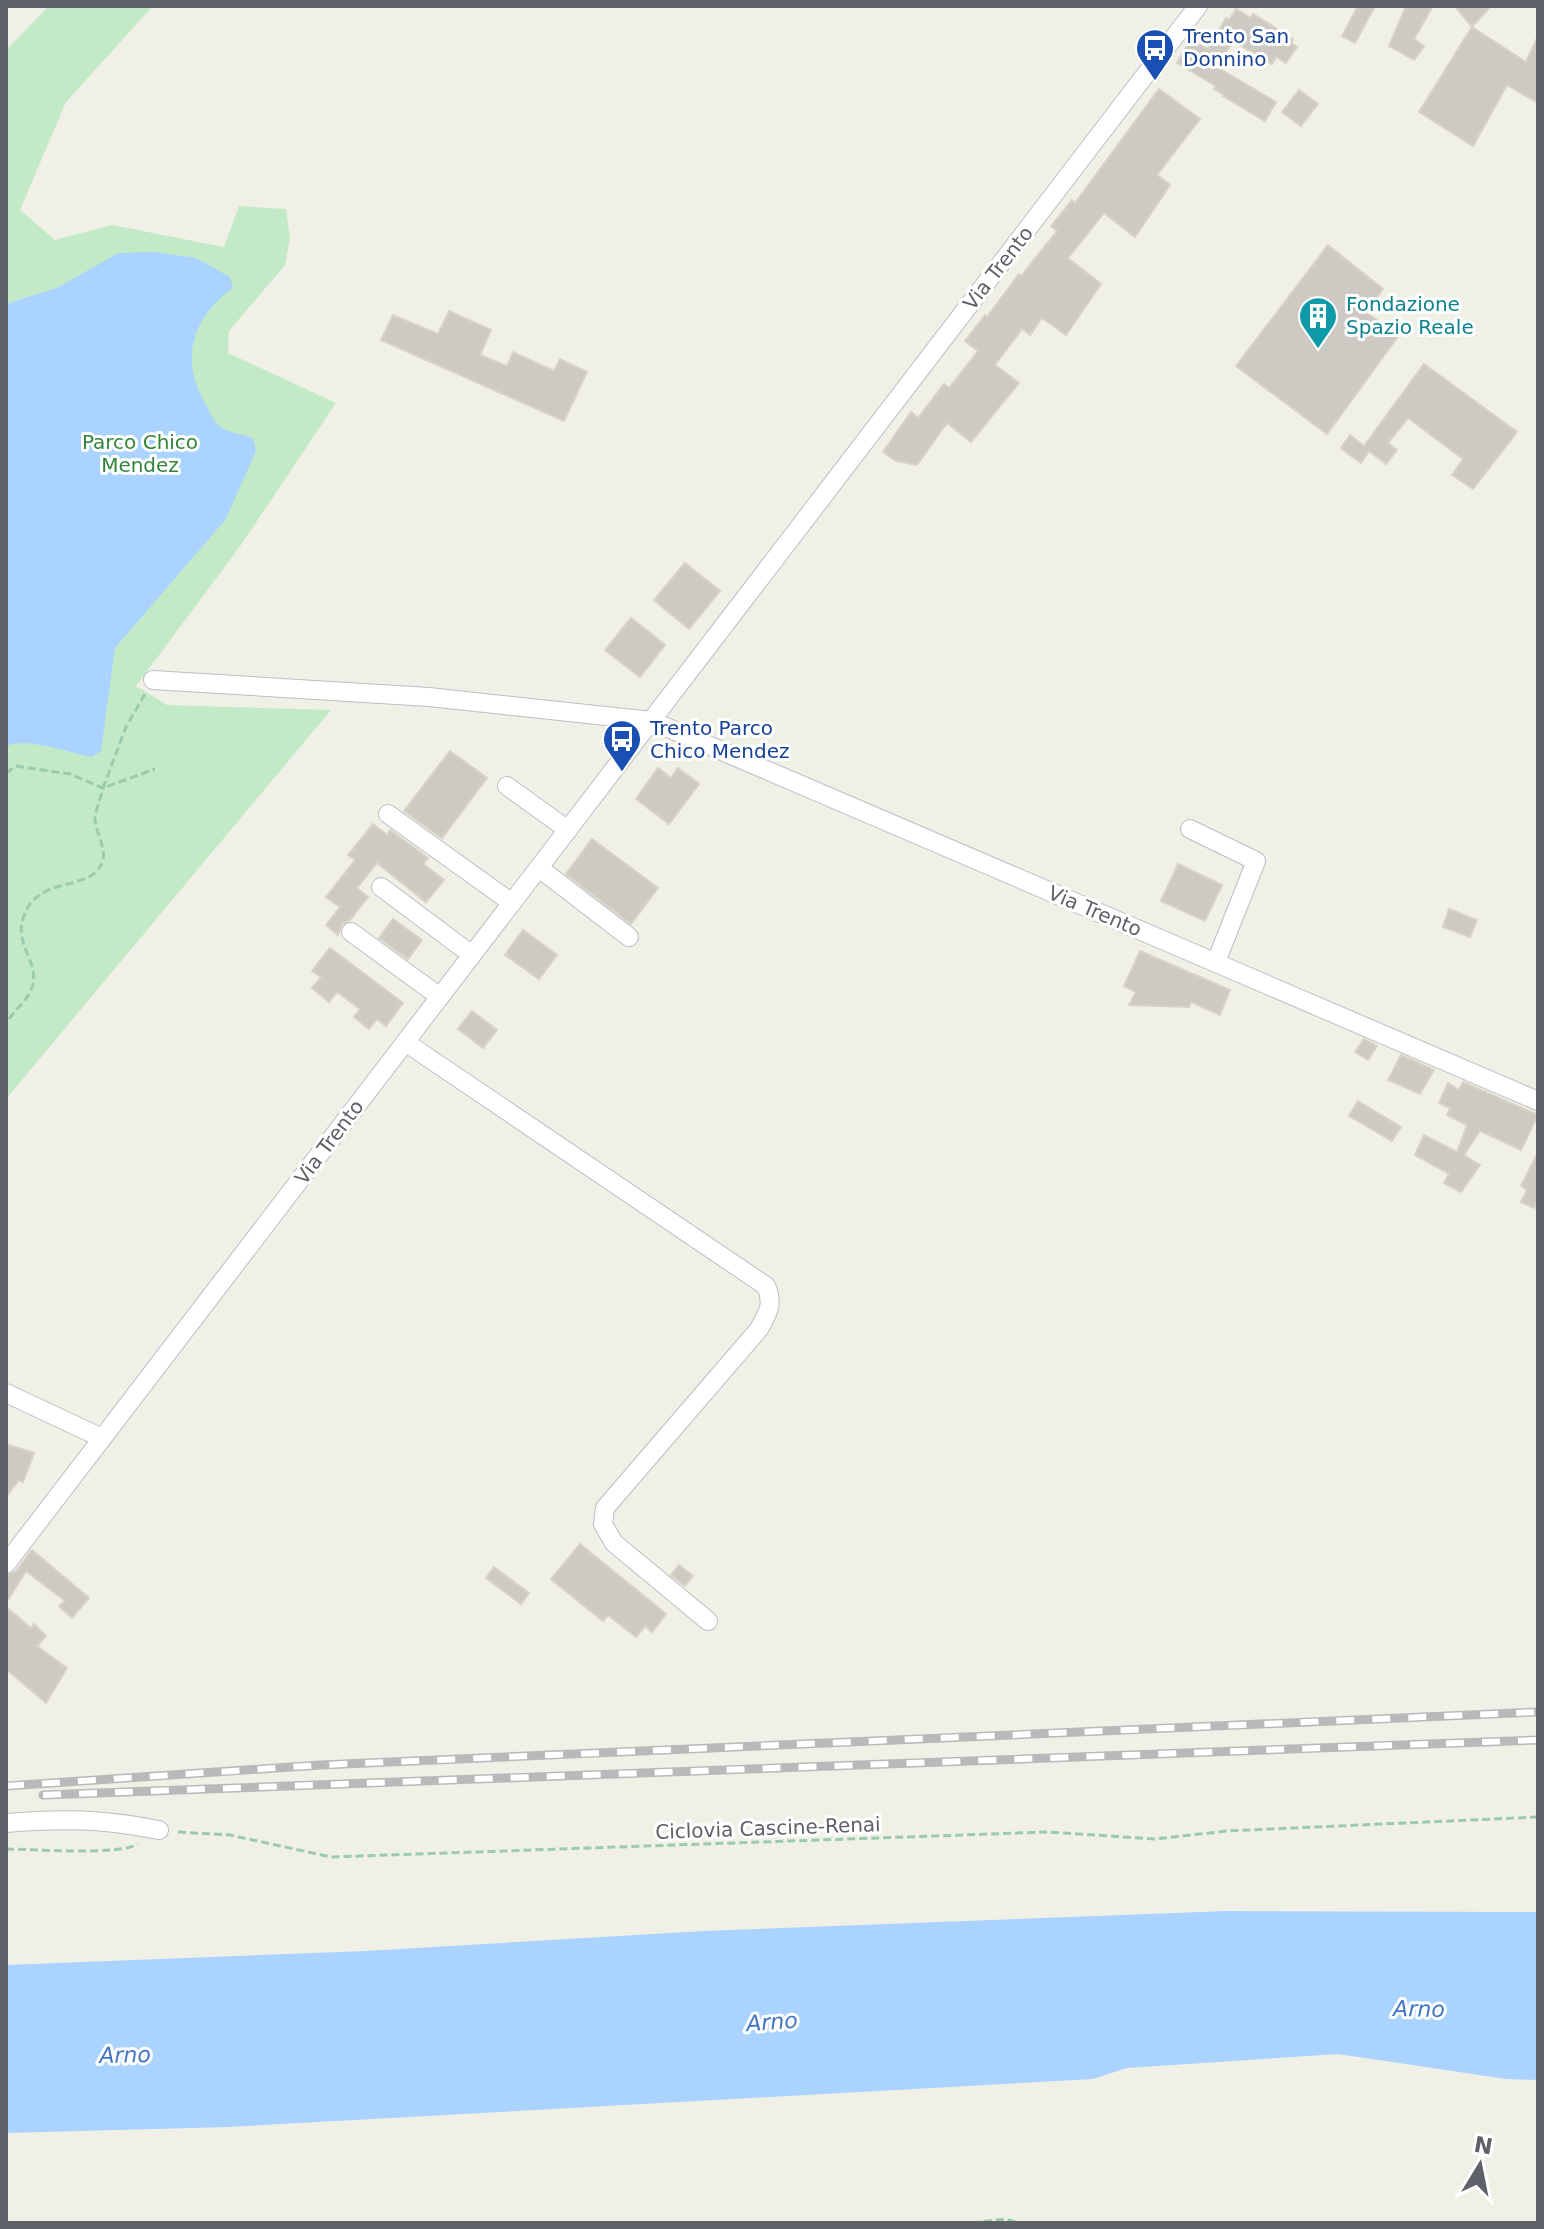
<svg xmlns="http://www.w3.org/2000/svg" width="1544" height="2229" viewBox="0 0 1544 2229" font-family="'DejaVu Sans',sans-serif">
<rect width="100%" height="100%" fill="#f1f0e7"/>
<!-- green -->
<polygon fill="#c3eac6" points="49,6 153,6 66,102 20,210 55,240 112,225 224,247 239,206 286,209 290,238 285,265 229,331 228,353 336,403 241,545 136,686 167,705 331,710 6,1099 6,50"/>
<!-- water -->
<g fill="#aad3ff">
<path d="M154,252L196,258L230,277L233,288C193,316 179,359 205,403C209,409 213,420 218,425C225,432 243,434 253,438L256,451L226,519L115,648L101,751L92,757C68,753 29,737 6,746V304L59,287L118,253Z"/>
<polygon points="1227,1911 1538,1912 1538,2080 1506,2079 1338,2054 1127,2068 1093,2079 229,2127 6,2133 6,1965 366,1951 704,1931"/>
</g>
<!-- building -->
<g fill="#cdcac4" stroke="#d7d3c5" stroke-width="2">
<polygon points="1358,6 1375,6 1355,43 1342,36"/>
<polygon points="1406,6 1433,6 1414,39 1424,46 1414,60 1389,46"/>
<polygon points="1455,6 1491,6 1472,27"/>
<polygon points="1236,9 1251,18 1253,14 1279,30 1293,39 1291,43 1297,47 1286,63 1276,57 1272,64 1233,41 1217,67 1276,102 1265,121 1223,96 1224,95 1214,89 1216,86 1177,63 1191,39 1208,49 1226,18 1229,20"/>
<polygon points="1472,27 1526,62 1538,36 1538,103 1507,85 1473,146 1419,112"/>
<polygon points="1159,89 1200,119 1157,175 1170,185 1135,237 1104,213 1068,258 1101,284 1066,335 1042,318 1030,335 1022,329 995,365 1019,383 971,442 947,423 917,465 896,461 883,452 911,412 918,418 944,384 949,388 978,351 965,341 985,315 987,317 1019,274 1021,276 1057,231 1051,226 1072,200 1075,203"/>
<polygon points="1299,90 1318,104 1301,126 1282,112"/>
<polygon points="1328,245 1383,289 1367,313 1399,335 1327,434 1236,366"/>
<polygon points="449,311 491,330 480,355 507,366 513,352 554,371 560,359 587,372 564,421 381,340 393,315 438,334"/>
<polygon points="1424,364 1517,432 1473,489 1452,475 1463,459 1408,418 1388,443 1397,450 1386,464 1369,451 1361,463 1341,448 1350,435 1364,446"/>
<polygon points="685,563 720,591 689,629 654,600"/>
<polygon points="631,618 665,645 640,677 605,650"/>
<polygon points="450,751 487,778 442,838 404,811"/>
<polygon points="658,768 671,778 678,768 699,784 669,824 636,799"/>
<polygon points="373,824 387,835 390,830 428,858 423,864 444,880 426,902 377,863 357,888 368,897 350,920 342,924 338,935 326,925 340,907 326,897 355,860 348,855"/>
<polygon points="592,839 658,888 631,924 566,874"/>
<polygon points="1178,864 1222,885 1205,921 1161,901"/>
<polygon points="1449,909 1477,920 1470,937 1443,927"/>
<polygon points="393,919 422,940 408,959 379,938"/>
<polygon points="523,930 557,955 539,979 505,955"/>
<polygon points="330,948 403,1003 386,1026 377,1019 369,1029 354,1017 360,1009 337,992 329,1002 312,988 321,977 312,971"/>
<polygon points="1140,951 1230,990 1220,1015 1191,1002 1189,1007 1129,1005 1136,992 1124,986"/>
<polygon points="472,1011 497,1030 483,1048 458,1029"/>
<polygon points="1364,1039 1377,1046 1368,1060 1355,1052"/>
<polygon points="1401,1055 1434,1070 1420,1094 1388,1080"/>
<polygon points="1463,1082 1538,1115 1521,1150 1480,1131 1464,1155 1480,1165 1461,1192 1444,1183 1449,1174 1415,1155 1424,1135 1457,1152 1467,1125 1447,1115 1450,1108 1439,1103 1448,1083 1459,1090"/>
<polygon points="1358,1101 1401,1127 1392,1141 1349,1116"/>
<polygon points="1538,1152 1538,1200 1534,1208 1521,1202 1527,1190 1521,1186"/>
<polygon points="6,1444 34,1453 23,1482 19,1480 6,1497"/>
<polygon points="580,1544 666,1614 652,1632 645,1626 636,1637 608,1615 603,1621 551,1579"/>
<polygon points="32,1550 89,1598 72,1618 59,1606 65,1601 26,1571 6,1603 6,1576 16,1571"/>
<polygon points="679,1565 693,1576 685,1586 671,1575"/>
<polygon points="494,1567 529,1593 521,1604 486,1578"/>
<polygon points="6,1607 31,1628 34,1624 46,1636 37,1646 67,1668 46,1703 6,1669"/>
</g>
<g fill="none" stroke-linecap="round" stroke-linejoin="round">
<!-- minor casing -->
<g stroke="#bcbec3" stroke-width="20">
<g id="minor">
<polyline points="153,680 429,697 652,721 1538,1101"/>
<polyline points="507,786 568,830"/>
<polyline points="388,814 512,903"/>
<polyline points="1190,829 1256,861 1216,962"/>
<polyline points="539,868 629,937"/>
<polyline points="381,887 472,955"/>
<polyline points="351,932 440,997"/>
<path d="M405,1042L766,1286C774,1304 768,1313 759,1329L605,1508L603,1524L614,1543L708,1621"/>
<polyline points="6,1393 102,1438"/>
<polyline points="6,1564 1198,6"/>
<path d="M6,1823C62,1818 103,1819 159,1830"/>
</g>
</g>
<!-- path -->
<g stroke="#9bcbad" stroke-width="3" stroke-dasharray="8 4" stroke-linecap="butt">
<polyline points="145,694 126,727 103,788 155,769"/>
<path d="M6,773L16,766L70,774L103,788C101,797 96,809 95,818C95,832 106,846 103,860C94,893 41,874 25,913C12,944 38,958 33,984C30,1000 13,1010 6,1024"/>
<polyline points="178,1832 230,1835 331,1857 1048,1832 1155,1839 1227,1831 1538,1817"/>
<path d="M6,1849C32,1849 120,1856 138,1844"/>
<polyline points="972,2223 1005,2219 1020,2223"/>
</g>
<!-- minor -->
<use href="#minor" stroke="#fff" stroke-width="18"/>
<!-- rail casing -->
<g stroke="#b8b9b9" stroke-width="9">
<g id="rail">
<polyline points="6,1786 321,1765 1538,1712"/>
<polyline points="43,1795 1538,1740"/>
</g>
</g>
<!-- rail -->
<use href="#rail" stroke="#fff" stroke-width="6" stroke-dasharray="18" stroke-linecap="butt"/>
</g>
<!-- icons -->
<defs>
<g id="bus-pin" transform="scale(2)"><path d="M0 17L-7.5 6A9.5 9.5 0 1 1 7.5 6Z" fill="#1a4fb4" stroke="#fff"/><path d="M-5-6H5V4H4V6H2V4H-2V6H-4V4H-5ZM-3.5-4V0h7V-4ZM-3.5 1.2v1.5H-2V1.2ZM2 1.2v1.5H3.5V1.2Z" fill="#fff"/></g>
<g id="building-pin" transform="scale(2)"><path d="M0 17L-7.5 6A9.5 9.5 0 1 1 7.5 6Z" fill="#0f9aa8" stroke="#fff"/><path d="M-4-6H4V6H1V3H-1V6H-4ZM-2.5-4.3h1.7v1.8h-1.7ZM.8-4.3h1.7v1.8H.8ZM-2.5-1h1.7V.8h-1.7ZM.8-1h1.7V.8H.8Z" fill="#fff"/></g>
</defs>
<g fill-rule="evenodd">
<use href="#bus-pin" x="1155" y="48"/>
<use href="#building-pin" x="1318" y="316"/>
<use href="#bus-pin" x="622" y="739"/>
</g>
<g text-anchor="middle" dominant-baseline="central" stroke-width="6" stroke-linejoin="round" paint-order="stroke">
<!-- transit labels -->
<g font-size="20" fill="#164399" stroke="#fff" text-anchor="start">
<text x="1183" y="36">Trento San<tspan x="1183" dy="23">Donnino</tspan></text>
<text x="650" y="728">Trento Parco<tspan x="650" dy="23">Chico Mendez</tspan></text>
</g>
<!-- street labels -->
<g font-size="20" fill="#5e6268" stroke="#fff">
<text transform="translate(998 268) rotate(-52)">Via Trento</text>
<text transform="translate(1095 911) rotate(23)">Via Trento</text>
<text transform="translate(329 1142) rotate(-53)">Via Trento</text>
<text transform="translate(768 1828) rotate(-2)">Ciclovia Cascine-Renai</text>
</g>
<!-- culture labels -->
<g font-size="20" fill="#0d838f" stroke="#fff" text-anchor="start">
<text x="1346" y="304">Fondazione<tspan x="1346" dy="23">Spazio Reale</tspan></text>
</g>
<!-- park labels -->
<g font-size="20" fill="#30853a" stroke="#fff">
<text x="140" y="442">Parco Chico<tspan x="140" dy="23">Mendez</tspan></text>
</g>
<!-- water labels -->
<g font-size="22" font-style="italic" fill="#4176c2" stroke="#fff">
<text transform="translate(1419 2009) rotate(1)">Arno</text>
<text transform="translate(772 2022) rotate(-4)">Arno</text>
<text transform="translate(125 2055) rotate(-1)">Arno</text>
</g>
</g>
<!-- border -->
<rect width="1544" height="2229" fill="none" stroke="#5e6268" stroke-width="16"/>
<!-- north arrow -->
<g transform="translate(1480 2165) rotate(10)" stroke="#ffffff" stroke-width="6" paint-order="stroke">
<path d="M0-6L14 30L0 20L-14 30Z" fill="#5e6268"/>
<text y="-12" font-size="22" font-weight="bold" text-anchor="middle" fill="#5e6268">N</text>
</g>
</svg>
